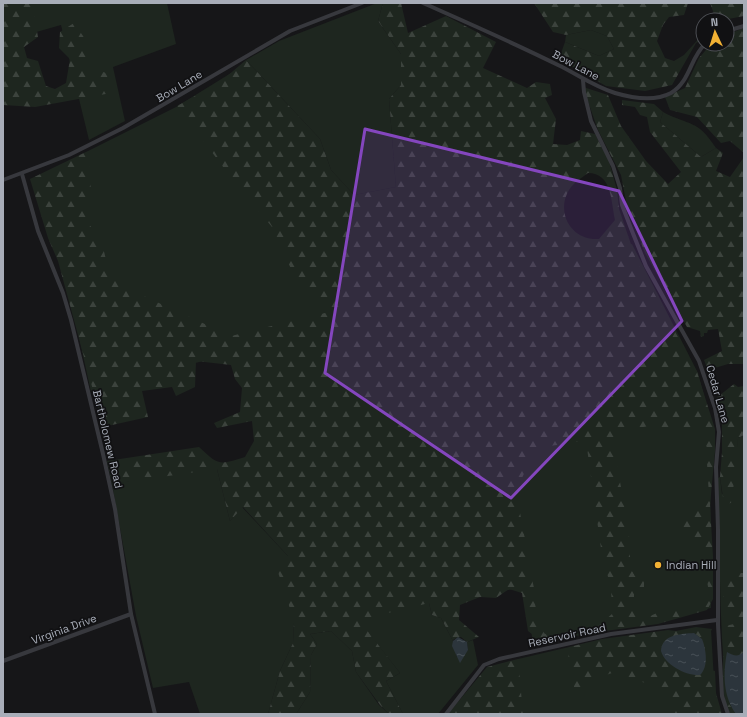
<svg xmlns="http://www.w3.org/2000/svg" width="747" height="717" viewBox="0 0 747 717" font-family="'Space Grotesk',sans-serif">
<defs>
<pattern id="forest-firs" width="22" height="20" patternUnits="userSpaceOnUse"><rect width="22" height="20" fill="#1e261f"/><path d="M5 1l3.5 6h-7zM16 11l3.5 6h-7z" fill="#3c433d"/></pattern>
<pattern id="water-ripples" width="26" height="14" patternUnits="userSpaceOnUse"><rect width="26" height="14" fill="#2c353c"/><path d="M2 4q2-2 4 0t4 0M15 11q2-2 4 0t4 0" fill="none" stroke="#485056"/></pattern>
</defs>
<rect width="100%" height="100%" fill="#161618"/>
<!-- green -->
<g fill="#1e261f">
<polygon points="17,3 167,3 176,44 113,67 125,121 89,140 61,25 26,35"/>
<polygon points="377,3 383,3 378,21 401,54 401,85 389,99 396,187 354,195 331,170 320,139 246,60 279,41"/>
<polygon points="591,30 607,36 614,49 599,56 565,42 566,35"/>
<polygon points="231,73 282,212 503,278 632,244 698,373 710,418 711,608 533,645 526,587 429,603 432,615 441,618 453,641 457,657 468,650 467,642 473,640 478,665 438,714 403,714 386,681 400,673 358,620 294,623 293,643 280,671 268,714 200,714 189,682 153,688 136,616 112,484 211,467 217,469 230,521 242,507 288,556 298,580 246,349 91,392 74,314 88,151 176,107"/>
<path d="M663,112C690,126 697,119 716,148L701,157L660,122Z"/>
<path d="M744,435V714H732C725,689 724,665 722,639C719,586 720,532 718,478L720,477L722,494L733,488L738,438Z"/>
<polygon points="711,629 716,714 450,714 518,662 518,659 569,647 569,651 669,634"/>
<polygon points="331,631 352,651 356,672 379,705 389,714 296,714 310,692 311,655 317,644 310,634"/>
</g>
<!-- forest -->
<g fill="url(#forest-firs)" fill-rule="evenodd">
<polygon points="3,3 32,3 38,37 24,47 27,58 38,61 46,86 55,89 66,83 70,59 59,48 60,32 74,23 83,36 93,56 87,68 107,73 111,93 35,107 3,105"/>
<path d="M383,3H401L408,33L446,16L496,42L483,68L527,88L536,82L550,84L552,95L545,98L556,119L553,144L567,145L580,140L581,131L595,134L609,161L617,190L619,209L637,262L697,372L715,429V451L710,505L713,557V599L707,610L658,624L552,638H537L528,631L522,593L509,589L496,598L480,597L460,605L459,620L479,637L467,642L461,637L454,639L453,641L441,618L432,615L429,603L359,620L400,673L386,681L403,714H389L380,705L356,672L352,651L331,631L310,634L317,644L311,655L310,692L296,714H268L280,671L293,643L294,621L277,569L288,556L243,507L230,521L217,469L112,484L107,461L199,447C219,466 219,465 245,457L254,441L252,421L217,428L214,423L240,412L242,388L235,379L231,365L196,361L195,387L176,396L172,387L142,391L148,417L103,427L58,261L48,238L30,179L88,151L91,192L87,222L101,239L108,268L124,287L231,336L329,312L297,282L272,227L236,184L177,106L219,83L246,60L320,139L331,170L354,195L396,187L389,99L401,85V54L378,21ZM588,173C612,173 611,201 615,220L599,239C570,241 554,210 571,187C576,181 583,177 588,173ZM660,424L661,431L665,433L672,429L705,428L703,439L710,454L707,463L709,496C691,504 687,507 683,527L691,540L701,547L710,598C698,612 679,609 663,611C657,612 651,616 646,618L634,614V594L644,592V578L635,576L630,567V543L625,509L616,460V432ZM582,441L587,448L603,563L611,585L612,614L596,628L545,634L537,624L534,588L528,562L525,539L518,502L517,489L527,467L531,449Z"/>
<polygon points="534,3 688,3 684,15 669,17 663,25 657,41 665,58 674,61 684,55 703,34 703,39 696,43 672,85 645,91 606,86 559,59 565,42 599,56 614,49 607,36 591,30 566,35 553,32"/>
<polygon points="710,3 744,3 744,16 723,20 714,14"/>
<polygon points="741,29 744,29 744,153 730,141 721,143 697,117 670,110 665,97 685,88 699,58 711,44 727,44 727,35"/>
<polygon points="583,87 608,95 621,126 646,161 668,184 681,172 650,132 647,117 640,115 635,107 622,105 622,100 654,104 663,112 660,122 701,157 716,148 723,153 716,171 730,177 744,157 744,364 728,364 708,370 704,360 722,351 718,329 708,330 707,333 704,333 704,336 701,337 700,331 687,327 645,253 627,206 621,175 598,130"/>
<polygon points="734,384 738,387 744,386 744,435 738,438 737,464 731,503 724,504 720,477 722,452 722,424 715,399"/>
<polygon points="725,573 744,573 744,619 724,622 723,596"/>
<path d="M734,624L744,625V652L740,656H733L729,704L736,714H730C717,690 725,652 725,626Z"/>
<path d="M696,627L712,629L709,635L702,639L694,633L668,637L661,651C664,661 684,677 695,675C703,674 706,668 715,671L716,693L722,714H671L667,691L615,672L594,679L585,689L574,687L572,668L568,667L569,647L602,639L668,630L676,631Z"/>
<polygon points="518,659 523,714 448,714 487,667"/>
</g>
<!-- water -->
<g fill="url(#water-ripples)">
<path d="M694,633L702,639C706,649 709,667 700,675C686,676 665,665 661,651C662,634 681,634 694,633Z"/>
<polygon points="458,637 467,642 468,650 460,663 452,646 453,641"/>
<path d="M727,652C734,656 738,657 744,652V714H736C723,696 723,674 727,652Z"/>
</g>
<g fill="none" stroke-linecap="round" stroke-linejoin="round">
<!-- street -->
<g stroke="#37383d" stroke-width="4">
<path d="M423,3C468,23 514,43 558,65C577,74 593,86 615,93C632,98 654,102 671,93C690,82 690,58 705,44"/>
<polyline points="727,31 744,26"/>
<polyline points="583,80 584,92 591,121 613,166 620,188 622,205 632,231 646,266 699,361 715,408 719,432 716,467 718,529 718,625 722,696 728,714"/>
<polyline points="22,174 38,231 63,293 71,320 103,454 115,509 131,614 155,714"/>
<polyline points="3,180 69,155 123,128 290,31 362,3"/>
<polyline points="3,661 131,614"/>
<polyline points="446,714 484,665 499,659 611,634 717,620"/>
</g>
</g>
<!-- marked area -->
<path fill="#8446be" fill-opacity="0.2" stroke="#8446be" stroke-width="3" stroke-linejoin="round" d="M365,129L619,191L682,321L511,498L325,373Z"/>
<!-- markers -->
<circle fill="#f2b134" stroke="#111113" stroke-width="1.5" cx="658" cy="565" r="4"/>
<g text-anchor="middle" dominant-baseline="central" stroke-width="3.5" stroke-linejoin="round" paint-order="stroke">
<!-- street labels -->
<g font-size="11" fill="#a8adb8" stroke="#111113">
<text transform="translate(576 65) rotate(28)">Bow Lane</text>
<text transform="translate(179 86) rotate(-31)">Bow Lane</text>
<text transform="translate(718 394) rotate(74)">Cedar Lane</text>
<text transform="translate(108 439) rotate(77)">Bartholomew Road</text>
<text transform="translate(64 629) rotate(-20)">Virginia Drive</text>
<text transform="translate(567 635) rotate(-12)">Reservoir Road</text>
</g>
<!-- poi labels -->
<g font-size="11" fill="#a8adb8" stroke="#111113" text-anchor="start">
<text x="666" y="565">Indian Hill</text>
</g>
</g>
<!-- border -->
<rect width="747" height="717" fill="none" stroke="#a8adb8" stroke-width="8"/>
<!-- north arrow -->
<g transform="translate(715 32) rotate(356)"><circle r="19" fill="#111113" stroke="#4d4f55"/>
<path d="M0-3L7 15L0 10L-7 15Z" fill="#f2b134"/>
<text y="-6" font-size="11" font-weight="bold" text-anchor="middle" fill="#a8adb8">N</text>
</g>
</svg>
